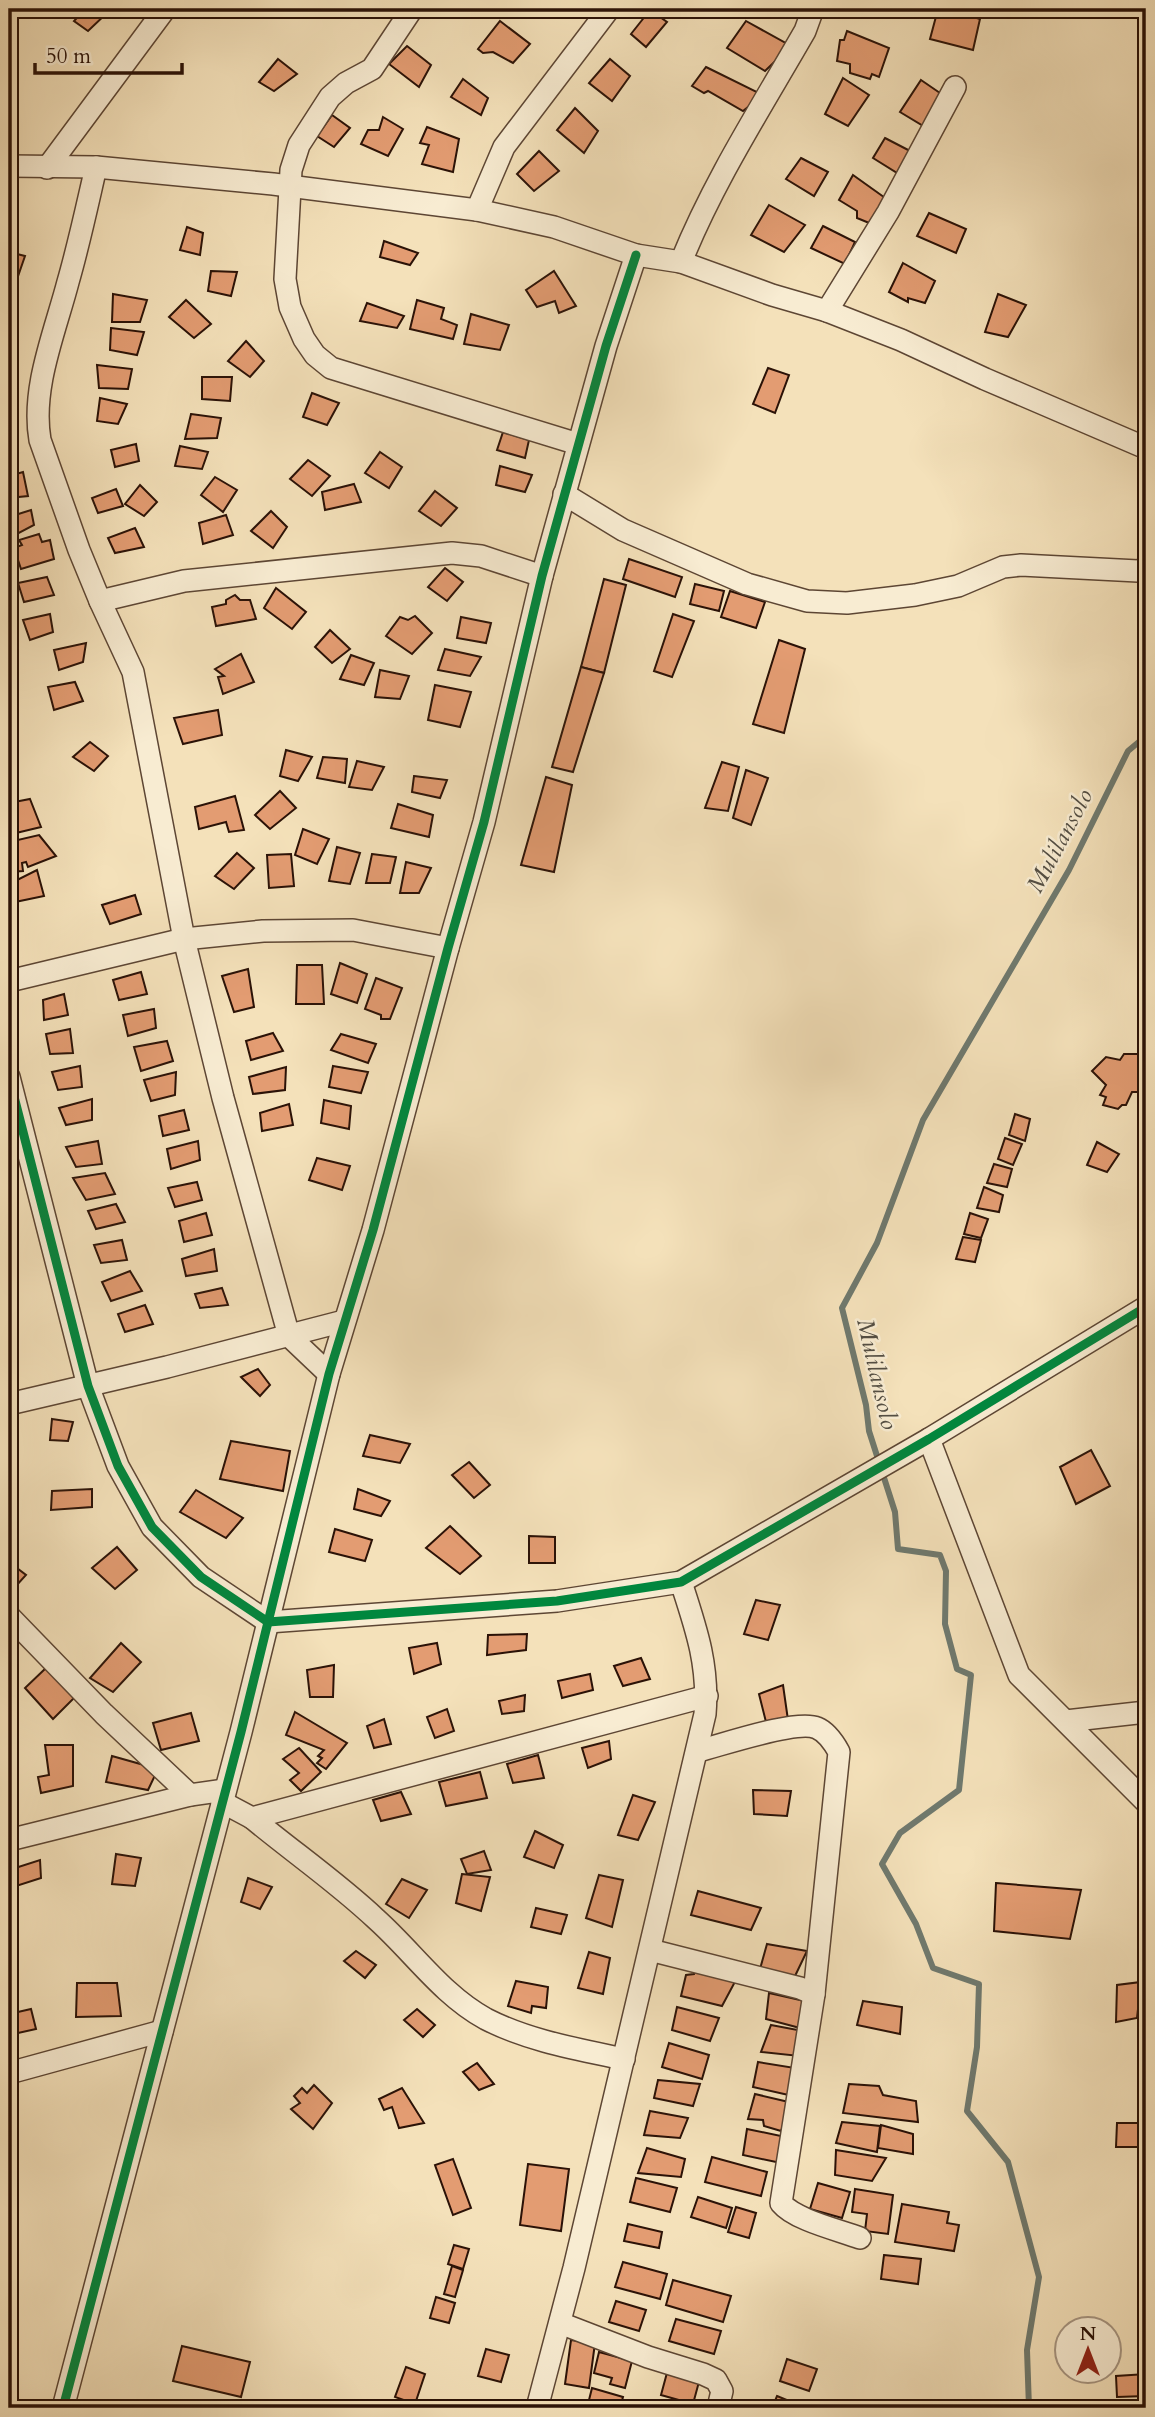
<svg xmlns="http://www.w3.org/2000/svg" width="1155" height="2417" viewBox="0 0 1155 2417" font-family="Cardo,serif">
<rect width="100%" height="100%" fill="#f4e1ba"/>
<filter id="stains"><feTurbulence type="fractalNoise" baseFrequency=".00286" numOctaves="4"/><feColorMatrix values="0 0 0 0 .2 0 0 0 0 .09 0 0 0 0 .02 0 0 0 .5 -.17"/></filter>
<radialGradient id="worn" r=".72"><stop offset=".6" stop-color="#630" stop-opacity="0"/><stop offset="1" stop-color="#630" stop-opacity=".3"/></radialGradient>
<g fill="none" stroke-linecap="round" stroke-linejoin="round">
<!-- stream -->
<polyline stroke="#6f796e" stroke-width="6" points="1029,2408 1027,2350 1039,2277 1008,2162 967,2111 977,2047 979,1984 933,1968 916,1924 882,1864 900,1833 959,1790 971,1675 957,1669 945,1624 946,1571 940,1555 898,1549 895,1512 869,1431 866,1405 842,1308 877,1243 923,1120 1069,870 1128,751 1146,736"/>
</g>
<!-- building -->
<g fill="#e39c72" stroke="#2b1207" stroke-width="2">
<polygon points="85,9 108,9 109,11 88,31 74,21"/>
<polygon points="938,9 948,9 980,19 973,50 930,39"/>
<polygon points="650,10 667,22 646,47 631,34"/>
<polygon points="500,21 530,44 513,63 493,52 483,53 478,49"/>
<polygon points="746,21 791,46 765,71 727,48"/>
<polygon points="847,31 889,48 879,77 872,74 870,79 850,73 850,64 837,61 840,40 844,40"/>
<polygon points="407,46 431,65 419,87 389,64"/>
<polygon points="278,59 297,74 274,91 259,82"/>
<polygon points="610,59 630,76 612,101 589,83"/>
<polygon points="706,67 763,95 743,111 708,91 704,93 692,86"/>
<polygon points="843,78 869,95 848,126 825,114"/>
<polygon points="463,79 488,98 481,115 451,97"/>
<polygon points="921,80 940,93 925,127 900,112"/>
<polygon points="575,108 598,131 584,153 557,130"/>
<polygon points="332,115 350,128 334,147 317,136"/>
<polygon points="383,117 403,129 388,156 361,144 368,130 379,130"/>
<polygon points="427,127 459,139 453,172 422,164 429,145 420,143"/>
<polygon points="885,138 914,153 902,176 873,158"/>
<polygon points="539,151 559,171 534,191 517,174"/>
<polygon points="801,158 828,172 814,196 786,179"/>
<polygon points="853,175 888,200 874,225 857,218 857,211 839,200"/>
<polygon points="769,205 805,225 784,252 751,235"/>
<polygon points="929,213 966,229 956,253 917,236"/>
<polygon points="823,226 855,242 845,264 811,248"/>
<polygon points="187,227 203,233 200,255 180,250"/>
<polygon points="384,241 418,253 410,265 380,257"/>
<polygon points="9,252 25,256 15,285 9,283"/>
<polygon points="903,263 935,281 925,303 908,298 908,302 889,292"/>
<polygon points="211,271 237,272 231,296 208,291"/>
<polygon points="554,271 576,306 559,313 555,301 537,307 526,290"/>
<polygon points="113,294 147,300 140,322 112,322"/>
<polygon points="998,294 1026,305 1008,337 985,332"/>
<polygon points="186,300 211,324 194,338 169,317"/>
<polygon points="417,300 444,308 441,319 457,325 453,339 410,329"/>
<polygon points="367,303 404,316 397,328 360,321"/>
<polygon points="471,314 509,325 500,350 464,344"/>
<polygon points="111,328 144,332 137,355 110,350"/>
<polygon points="246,341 264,361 250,377 228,361"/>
<polygon points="97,365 132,369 128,389 99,388"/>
<polygon points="768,368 789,375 775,413 753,404"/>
<polygon points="202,377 232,377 230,401 202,399"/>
<polygon points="312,393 339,403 327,425 303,417"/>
<polygon points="100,398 127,404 118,424 97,421"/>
<polygon points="191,414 221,418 217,438 185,439"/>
<polygon points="503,432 529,440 525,458 497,450"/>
<polygon points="136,444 139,461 115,467 111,450"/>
<polygon points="13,445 17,466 9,468 9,446"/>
<polygon points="180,446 208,452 202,469 175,466"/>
<polygon points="380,452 402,467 389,488 365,473"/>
<polygon points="308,460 330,476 312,496 290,479"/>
<polygon points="500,466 532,475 525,492 496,485"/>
<polygon points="23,472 28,496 9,498 9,476"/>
<polygon points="215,477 237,490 223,512 201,495"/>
<polygon points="354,484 361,502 325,510 322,492"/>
<polygon points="140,485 157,502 144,516 125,504"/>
<polygon points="116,489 123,506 98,513 92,498"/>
<polygon points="435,491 457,508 441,526 419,511"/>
<polygon points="31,510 34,525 15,535 12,516"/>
<polygon points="271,511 287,527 273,548 251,531"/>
<polygon points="226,515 233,535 203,544 199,523"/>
<polygon points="135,528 144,547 115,553 108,538"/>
<polygon points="39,534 42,542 50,540 54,559 21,569 14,548 22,545 19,540"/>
<polygon points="629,559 682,577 675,597 623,579"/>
<polygon points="445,568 463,582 447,601 428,587"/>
<polygon points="47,577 54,595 24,602 18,583"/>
<polygon points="604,579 626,585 604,673 581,667"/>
<polygon points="695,584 724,591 719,611 690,604"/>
<polygon points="276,588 306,612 292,629 264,608"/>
<polygon points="730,591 765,602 756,628 721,617"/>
<polygon points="235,595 240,600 250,600 256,619 216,626 212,607 226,604 226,600"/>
<polygon points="50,614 53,632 30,640 23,620"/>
<polygon points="673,614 694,621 672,677 654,671"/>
<polygon points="415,616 432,633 412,654 386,636 400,617 408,620"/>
<polygon points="461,617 491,623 486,643 457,638"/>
<polygon points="330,630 350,649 332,663 315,647"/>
<polygon points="779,640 805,649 784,733 753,724"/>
<polygon points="86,643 83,662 59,670 54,650"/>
<polygon points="445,649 481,657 470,676 438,670"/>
<polygon points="241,654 254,682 223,694 218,677 224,676 215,669"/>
<polygon points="351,655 374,663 364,685 340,679"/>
<polygon points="581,667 604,673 573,772 552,767"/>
<polygon points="380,670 409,676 400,699 375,697"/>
<polygon points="75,682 83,701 54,710 48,687"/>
<polygon points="435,685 471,692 460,727 428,720"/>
<polygon points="218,710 222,735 183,744 174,718"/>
<polygon points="90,742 108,756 94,771 73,757"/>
<polygon points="286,750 312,757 298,781 280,776"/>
<polygon points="323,757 347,759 345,783 317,778"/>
<polygon points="357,761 384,767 372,790 349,787"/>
<polygon points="722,762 739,767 728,811 705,808"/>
<polygon points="9,770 17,793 9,795"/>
<polygon points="746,770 768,778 751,825 733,818"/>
<polygon points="414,776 447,780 440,798 412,792"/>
<polygon points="546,777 572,785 554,872 521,865"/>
<polygon points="280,791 296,808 270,829 255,815"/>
<polygon points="235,796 244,830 229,832 226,822 199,829 195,807"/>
<polygon points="30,799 41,827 16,833 15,828 9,830 9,803"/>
<polygon points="398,804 433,815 429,837 391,828"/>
<polygon points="303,829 329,839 317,864 295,855"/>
<polygon points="39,835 56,856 28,867 26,862 22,863 23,871 9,872 9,842"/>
<polygon points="337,847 360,853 350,884 329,881"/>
<polygon points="237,853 254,868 234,889 215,876"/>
<polygon points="291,854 294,886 269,888 267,855"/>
<polygon points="372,854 396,857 390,883 366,883"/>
<polygon points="406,862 431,868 419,893 400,893"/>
<polygon points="37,870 44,896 15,902 11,883"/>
<polygon points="135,895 141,914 110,924 102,905"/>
<polygon points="340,963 367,974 357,1003 331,994"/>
<polygon points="297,965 322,965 324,1004 296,1004"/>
<polygon points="248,969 254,1007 234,1012 222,976"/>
<polygon points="141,972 147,994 119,1000 113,980"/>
<polygon points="376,978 402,988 390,1019 381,1019 381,1015 365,1009"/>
<polygon points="64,994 68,1015 44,1020 43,1000"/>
<polygon points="154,1009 156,1028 128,1036 123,1015"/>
<polygon points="70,1029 73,1053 50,1054 46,1034"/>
<polygon points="273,1033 283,1051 251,1060 246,1041"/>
<polygon points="341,1034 376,1044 368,1063 331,1050"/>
<polygon points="167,1041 173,1061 141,1071 134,1047"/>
<polygon points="1124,1054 1144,1054 1146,1077 1143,1092 1132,1092 1126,1105 1122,1105 1118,1109 1103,1105 1106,1097 1100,1095 1106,1085 1092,1071 1106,1057 1120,1060"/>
<polygon points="80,1066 82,1087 58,1090 52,1072"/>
<polygon points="333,1066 368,1072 361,1093 329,1087"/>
<polygon points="286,1067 285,1090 253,1094 249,1077"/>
<polygon points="176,1072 175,1095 151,1101 144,1080"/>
<polygon points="92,1099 92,1120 66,1125 59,1108"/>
<polygon points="324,1100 351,1106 349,1129 321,1123"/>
<polygon points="289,1104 293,1125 262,1131 260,1113"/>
<polygon points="184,1110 189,1130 163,1136 159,1116"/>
<polygon points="1015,1114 1030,1119 1025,1141 1009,1135"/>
<polygon points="1005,1138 1022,1144 1013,1165 998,1159"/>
<polygon points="98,1141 102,1164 76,1167 66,1147"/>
<polygon points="198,1141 200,1160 171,1169 167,1149"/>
<polygon points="1097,1142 1119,1154 1107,1172 1087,1165"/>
<polygon points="317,1158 350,1166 342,1190 309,1180"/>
<polygon points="994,1164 1012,1169 1007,1187 987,1183"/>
<polygon points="105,1173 115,1194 86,1200 73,1178"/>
<polygon points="197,1182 202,1200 175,1207 168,1188"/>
<polygon points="984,1187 1003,1195 999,1212 977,1208"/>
<polygon points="116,1204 125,1222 96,1229 88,1211"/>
<polygon points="206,1213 212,1235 184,1242 179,1221"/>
<polygon points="970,1213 988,1219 981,1238 964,1234"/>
<polygon points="963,1237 981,1240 975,1262 956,1259"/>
<polygon points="122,1240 127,1260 101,1263 94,1245"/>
<polygon points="214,1249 217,1271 186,1276 182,1259"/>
<polygon points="130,1271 142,1291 111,1301 102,1282"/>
<polygon points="222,1288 228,1305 200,1308 195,1294"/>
<polygon points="145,1305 153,1324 125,1332 118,1314"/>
<polygon points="258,1369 270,1385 260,1396 241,1377"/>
<polygon points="52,1419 73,1422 68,1441 50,1440"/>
<polygon points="370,1435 410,1444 400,1463 363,1456"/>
<polygon points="231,1441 290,1451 283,1491 220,1479"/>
<polygon points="1091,1450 1110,1486 1076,1504 1060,1467"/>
<polygon points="469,1462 490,1485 474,1498 452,1475"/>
<polygon points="92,1489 92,1507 51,1510 52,1491"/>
<polygon points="358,1489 390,1501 381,1516 354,1509"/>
<polygon points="196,1490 243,1518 226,1538 180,1512"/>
<polygon points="450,1526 481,1556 460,1574 426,1548"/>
<polygon points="335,1529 372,1540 365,1561 329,1552"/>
<polygon points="529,1536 555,1537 555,1563 529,1563"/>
<polygon points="117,1547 137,1570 115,1589 92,1568"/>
<polygon points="9,1562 26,1575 15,1587 9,1582"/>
<polygon points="756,1600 780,1605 768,1640 744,1634"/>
<polygon points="527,1634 526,1650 487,1655 488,1635"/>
<polygon points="121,1643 141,1662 113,1692 90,1678"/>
<polygon points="437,1643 441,1664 414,1674 409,1648"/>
<polygon points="641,1658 650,1679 623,1686 614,1666"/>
<polygon points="334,1665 333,1697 310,1697 307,1670"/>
<polygon points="47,1667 75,1697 53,1719 25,1688"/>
<polygon points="590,1674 593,1690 562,1698 558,1681"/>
<polygon points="783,1685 788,1720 767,1726 759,1694"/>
<polygon points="525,1695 524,1711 502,1714 499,1701"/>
<polygon points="447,1709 454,1731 435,1738 427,1717"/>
<polygon points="295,1712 347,1743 326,1769 317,1763 322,1758 318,1756 324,1750 286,1735"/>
<polygon points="191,1713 199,1741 161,1750 153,1723"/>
<polygon points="384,1719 391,1744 374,1748 367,1726"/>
<polygon points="609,1741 611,1759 588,1768 582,1748"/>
<polygon points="45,1745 73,1745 73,1786 41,1793 38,1777 49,1775"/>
<polygon points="299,1748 321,1772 301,1791 290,1780 299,1773 283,1759"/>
<polygon points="538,1755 544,1778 513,1783 507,1764"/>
<polygon points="112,1756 158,1769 148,1790 106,1782"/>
<polygon points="480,1772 487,1798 446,1806 439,1782"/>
<polygon points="753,1790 791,1791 787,1816 754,1814"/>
<polygon points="401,1792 411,1814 381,1821 373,1800"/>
<polygon points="633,1795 655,1802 638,1840 618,1835"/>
<polygon points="535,1831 563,1845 554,1868 524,1857"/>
<polygon points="484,1851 491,1870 467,1874 461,1859"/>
<polygon points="116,1854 141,1858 135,1886 112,1884"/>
<polygon points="40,1860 41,1878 10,1888 9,1870"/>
<polygon points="462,1874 490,1877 481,1911 456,1903"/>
<polygon points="599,1875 623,1880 612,1927 586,1918"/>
<polygon points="248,1878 272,1887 260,1909 241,1902"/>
<polygon points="402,1879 427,1890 409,1918 386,1904"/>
<polygon points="996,1883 1081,1890 1070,1939 994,1931"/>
<polygon points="698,1891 761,1908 751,1930 691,1915"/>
<polygon points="536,1908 567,1915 561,1934 531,1927"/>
<polygon points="767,1944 807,1951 795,1976 760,1969"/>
<polygon points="356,1951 376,1965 365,1978 344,1961"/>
<polygon points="589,1952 610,1958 603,1994 578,1988"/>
<polygon points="695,1969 737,1978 722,2006 681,1996 686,1975 694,1974"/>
<polygon points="516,1981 548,1987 546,2008 532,2006 531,2013 508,2006"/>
<polygon points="1141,1982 1137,2018 1116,2022 1117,1985"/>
<polygon points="77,1983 117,1983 121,2016 76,2017"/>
<polygon points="769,1993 809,2002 800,2028 766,2019"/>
<polygon points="863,2001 902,2007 900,2034 857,2025"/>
<polygon points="677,2007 719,2018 710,2041 672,2030"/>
<polygon points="31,2009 36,2029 9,2035 9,2014"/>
<polygon points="417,2009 435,2025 423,2037 404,2020"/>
<polygon points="771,2025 803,2031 799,2056 761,2052"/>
<polygon points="669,2043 709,2055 702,2079 662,2067"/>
<polygon points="758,2062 795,2068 793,2096 753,2087"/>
<polygon points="477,2063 494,2084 479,2090 463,2072"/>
<polygon points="658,2080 700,2084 693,2106 654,2098"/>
<polygon points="849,2084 879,2086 883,2095 916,2101 918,2122 843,2113"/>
<polygon points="314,2085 332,2103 313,2129 291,2109 300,2103 294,2096 302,2088 307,2093"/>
<polygon points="402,2088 424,2123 399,2128 392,2107 384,2110 379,2099"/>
<polygon points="755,2094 793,2103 781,2131 764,2126 763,2120 748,2119"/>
<polygon points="650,2111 688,2118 680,2138 644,2135"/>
<polygon points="842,2122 880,2126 877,2152 836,2143"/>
<polygon points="1117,2123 1146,2123 1146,2147 1116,2147"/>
<polygon points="881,2125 913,2134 913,2154 878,2148"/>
<polygon points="747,2129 781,2136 781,2163 743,2155"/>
<polygon points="647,2148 685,2159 681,2177 638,2173"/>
<polygon points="836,2150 886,2158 872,2181 835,2175"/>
<polygon points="712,2157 767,2172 761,2196 705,2182"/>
<polygon points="453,2159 471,2208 453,2215 435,2165"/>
<polygon points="528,2164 569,2169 561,2231 520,2225"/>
<polygon points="636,2178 677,2188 670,2212 630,2202"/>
<polygon points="818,2183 850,2192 842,2218 810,2209"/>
<polygon points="855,2189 893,2195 888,2234 865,2231 867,2214 852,2212"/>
<polygon points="698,2197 732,2208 726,2228 691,2217"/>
<polygon points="902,2204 949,2212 947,2223 959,2225 954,2251 895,2242"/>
<polygon points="736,2207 756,2213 749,2238 728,2232"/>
<polygon points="628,2224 662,2232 659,2248 624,2241"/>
<polygon points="454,2245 469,2249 463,2269 448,2264"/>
<polygon points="1146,2251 1146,2283 1140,2252"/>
<polygon points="884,2255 921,2259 918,2284 881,2279"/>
<polygon points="623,2262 667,2274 660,2299 615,2287"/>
<polygon points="452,2266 463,2270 455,2297 444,2294"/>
<polygon points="673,2280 731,2296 723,2322 666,2305"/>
<polygon points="436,2297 455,2303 449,2323 430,2318"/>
<polygon points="616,2301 646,2310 639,2331 609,2322"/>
<polygon points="676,2319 721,2331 714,2354 669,2341"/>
<polygon points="571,2340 595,2343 589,2388 565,2384"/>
<polygon points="182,2346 250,2362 241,2397 173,2381"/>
<polygon points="486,2349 509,2355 501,2382 478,2376"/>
<polygon points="599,2352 632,2361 625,2388 610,2384 612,2378 594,2373"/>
<polygon points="787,2359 817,2369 809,2391 780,2381"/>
<polygon points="406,2367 425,2374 415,2404 395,2397"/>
<polygon points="668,2369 700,2378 693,2404 661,2395"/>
<polygon points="1146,2374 1146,2396 1117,2397 1116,2376"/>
<polygon points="592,2388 623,2397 620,2408 587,2408"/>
<polygon points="777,2396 804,2407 803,2408 772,2408"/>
<polygon points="877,2402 924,2408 876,2408"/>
</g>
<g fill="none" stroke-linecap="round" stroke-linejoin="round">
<!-- minor casing -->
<g stroke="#5d4634" stroke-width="24">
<g id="minor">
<polyline points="412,9 372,69 346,83 330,97 299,145 291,170 285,279 290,307 304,339 315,355 331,368 578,444"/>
<polyline points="9,166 96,167 273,184 477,210 554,227 636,255 681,262 772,295 827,311 901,340 985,379 1146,448"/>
<path d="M96,167C87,206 79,244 68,282C55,332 31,388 40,440L79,550L100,601L133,672L184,939L223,1098L289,1336L329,1374"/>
<polyline points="47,168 165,9"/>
<polyline points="477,210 504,147 609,9"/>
<path d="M681,262C713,182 762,106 805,31L813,9"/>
<polyline points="827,311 888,212 955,87"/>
<polyline points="564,494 623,530 747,584 807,601 847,603 915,595 958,586 1003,567 1021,565 1138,571 1146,569"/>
<polyline points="100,601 184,581 452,553 481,556 542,576"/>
<polyline points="9,981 184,939 263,931 353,930 448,948"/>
<polyline points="9,1077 88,1386 118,1466 152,1527 201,1577 268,1622 557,1601 681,1582 929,1439 1146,1307"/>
<polyline points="9,1404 167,1367 344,1321"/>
<polyline points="929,1439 1019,1675 1146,1802"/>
<polyline points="9,1616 104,1714 190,1795"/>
<polyline points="1066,1721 1146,1712"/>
<path d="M698,1751C722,1745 797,1719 817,1728C827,1732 834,1743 839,1752L814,1994L781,2203C795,2220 839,2230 860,2238"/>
<polyline points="222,1802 252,1818 707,1696"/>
<path d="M252,1818C293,1852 338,1883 376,1919C413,1952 442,1995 486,2019C529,2041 577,2049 624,2059"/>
<polyline points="9,1840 190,1795 225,1790"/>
<polyline points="650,1950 800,1988 814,1994"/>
<polyline points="9,2073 162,2031"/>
<polyline points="560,2323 648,2357 703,2374 716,2380 722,2391 718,2408"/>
<polyline points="63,2408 241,1732 329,1374 373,1230 448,948 484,822 542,576 606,346 636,255"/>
<path d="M537,2408L574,2268L705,1714C709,1665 696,1628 681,1582"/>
</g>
</g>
<!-- minor -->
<use href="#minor" stroke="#f8ecd2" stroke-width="21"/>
<!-- cycleway casing -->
<g stroke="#f8ecd2" stroke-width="13">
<g id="cycleway">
<polyline points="9,1077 88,1386 118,1466 152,1527 201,1577 268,1622 557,1601 681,1582 929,1439 1146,1307"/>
<polyline points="63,2408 241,1732 329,1374 373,1230 448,948 484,822 542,576 606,346 636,255"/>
</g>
</g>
<!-- cycleway -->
<use href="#cycleway" stroke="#00873e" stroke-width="9"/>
</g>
<g text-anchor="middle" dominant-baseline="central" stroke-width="5" stroke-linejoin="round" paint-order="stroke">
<!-- water labels -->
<g font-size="24" font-style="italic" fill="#534e43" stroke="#f8ecd2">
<text transform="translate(1060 841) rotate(-62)">Mulilansolo</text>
<text transform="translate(877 1374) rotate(77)">Mulilansolo</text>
</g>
</g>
<!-- margin -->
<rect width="1155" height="2417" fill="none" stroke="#f4e1ba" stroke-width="35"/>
<rect x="10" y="10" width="1134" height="2396" fill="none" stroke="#2b1207" stroke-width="3.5"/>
<rect x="18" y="18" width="1120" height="2382" fill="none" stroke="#2b1207" stroke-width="2"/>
<!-- north arrow -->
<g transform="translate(1088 2350)"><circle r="33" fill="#f8ecd2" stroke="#a69581" stroke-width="2"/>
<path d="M0-5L12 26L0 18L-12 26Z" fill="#8f2418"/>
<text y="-10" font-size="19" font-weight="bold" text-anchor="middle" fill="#2b1207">N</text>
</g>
<!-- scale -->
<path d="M35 63v10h147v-10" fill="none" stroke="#2b1207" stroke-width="3.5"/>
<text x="46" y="63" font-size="21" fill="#2b1207" stroke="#f8ecd2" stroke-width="5" paint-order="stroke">50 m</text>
<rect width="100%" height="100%" filter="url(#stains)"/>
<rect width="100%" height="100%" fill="url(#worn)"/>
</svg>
